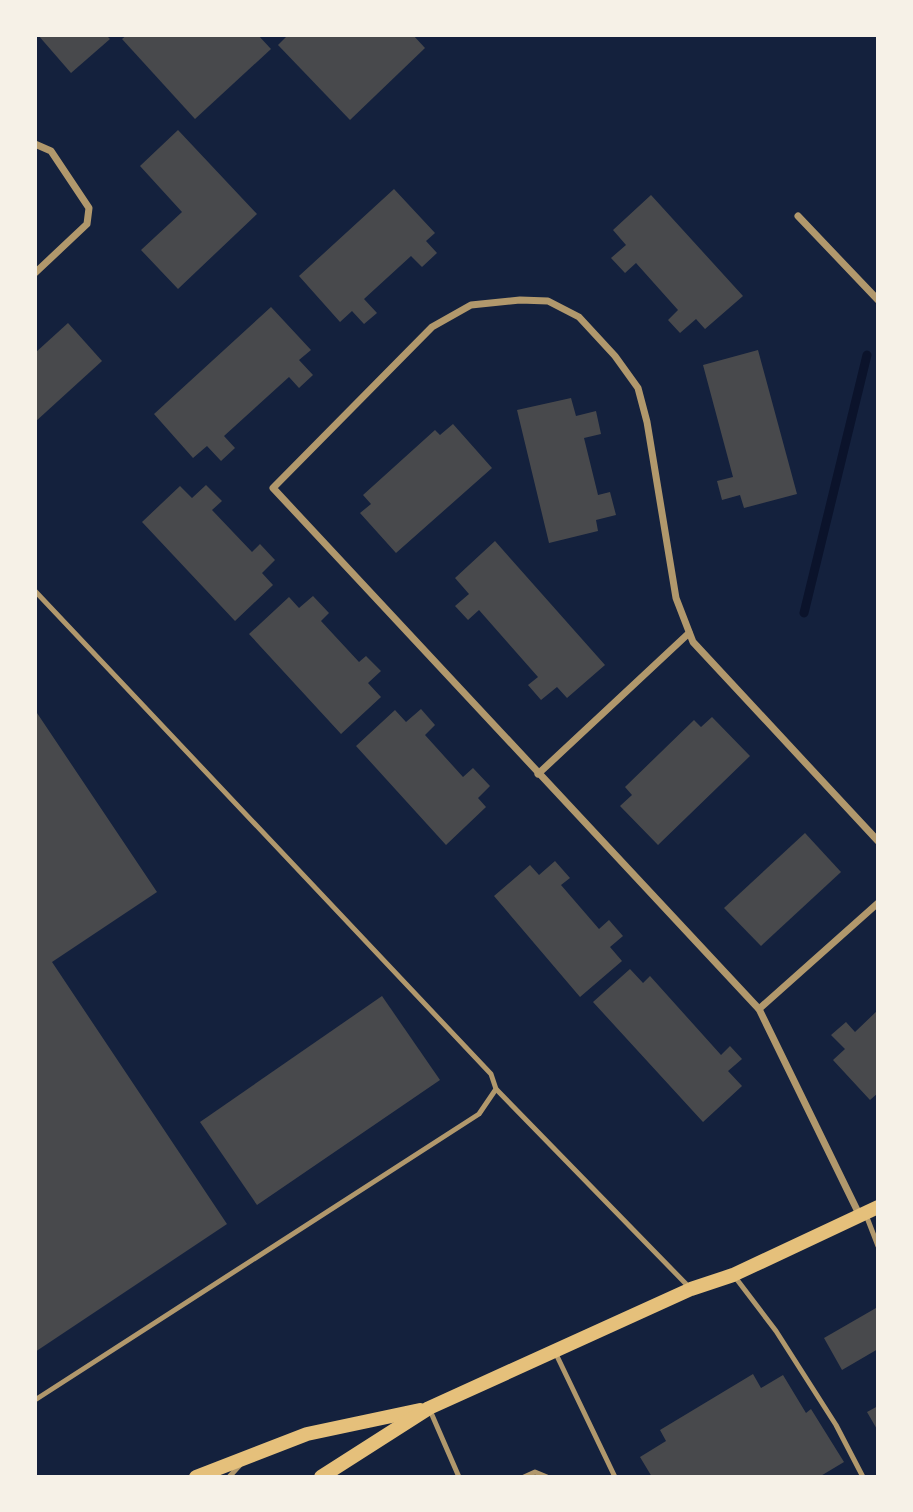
<svg xmlns="http://www.w3.org/2000/svg" width="913" height="1512" viewBox="0 0 913 1512" font-family="'Source Sans 3',sans-serif">
<rect width="100%" height="100%" fill="#14213d"/>
<g fill="none" stroke-linecap="round" stroke-linejoin="round">
<!-- stream -->
<polyline stroke="#0b132b" stroke-width="9" points="804,613 867,355"/>
</g>
<!-- building -->
<g fill="#48494c">
<polygon points="38,35 106,35 110,39 71,73"/>
<polygon points="127,35 258,35 271,49 195,119 122,39"/>
<polygon points="288,35 413,35 425,48 350,120 278,45"/>
<polygon points="178,130 257,214 178,289 141,250 182,212 140,166"/>
<polygon points="394,189 435,233 426,241 437,253 422,267 411,256 364,299 377,313 364,324 352,311 340,322 299,276"/>
<polygon points="651,195 743,296 705,329 696,319 680,333 668,320 678,310 636,263 625,273 611,258 626,245 613,230"/>
<polygon points="271,307 311,350 299,360 313,375 299,388 289,377 224,436 235,448 221,461 207,446 193,458 154,414"/>
<polygon points="68,323 102,361 35,422 35,353"/>
<polygon points="758,350 797,494 744,508 740,495 722,500 717,481 733,477 703,365"/>
<polygon points="571,398 576,416 596,411 601,434 584,438 598,495 610,492 616,515 596,520 598,531 549,543 517,410"/>
<polygon points="453,424 492,468 396,553 360,513 371,504 363,495 435,430 440,435"/>
<polygon points="206,485 222,501 212,510 252,552 260,544 275,560 262,573 273,585 235,621 142,522 180,486 192,498"/>
<polygon points="495,541 605,665 567,698 557,687 541,700 528,685 538,677 479,610 468,620 455,606 469,594 455,578"/>
<polygon points="313,596 329,613 321,621 359,662 366,656 381,671 368,683 381,697 341,734 249,634 289,597 299,608"/>
<polygon points="421,709 435,725 425,735 463,777 473,768 490,786 478,798 486,807 446,845 356,746 395,710 406,722"/>
<polygon points="35,710 157,892 52,962 227,1224 35,1352"/>
<polygon points="712,717 750,756 658,845 620,806 632,795 625,787 694,720 701,727"/>
<polygon points="805,833 841,872 761,946 724,908"/>
<polygon points="555,861 570,878 561,885 599,929 609,920 623,936 610,947 622,961 580,997 494,896 530,865 539,875"/>
<polygon points="630,969 643,983 650,976 721,1055 730,1046 742,1059 728,1071 742,1086 703,1122 593,1002"/>
<polygon points="382,996 440,1080 257,1205 200,1122"/>
<polygon points="878,1010 878,1093 870,1100 833,1060 845,1049 831,1035 846,1022 855,1032"/>
<polygon points="876,1308 878,1349 842,1370 824,1338"/>
<polygon points="753,1374 761,1388 783,1375 806,1413 811,1409 844,1462 819,1477 652,1477 640,1457 666,1441 660,1430"/>
<polygon points="878,1406 878,1431 867,1412"/>
</g>
<g fill="none" stroke-linecap="round" stroke-linejoin="round">
<!-- service -->
<g stroke="#b1986c" stroke-width="5">
<polyline points="35,591 491,1074 496,1089 479,1114 35,1400"/>
<polyline points="496,1089 689,1287"/>
<polyline points="866,1215 878,1246"/>
<polyline points="735,1277 776,1331 836,1425 863,1477"/>
<polyline points="556,1354 615,1477"/>
<polyline points="429,1408 459,1477"/>
<polyline points="229,1477 240,1465"/>
<polyline points="524,1477 535,1472 547,1477"/>
</g>
<!-- minor -->
<g stroke="#b1986c" stroke-width="7">
<polyline points="35,144 51,151 89,208 87,224 35,273"/>
<polyline points="798,216 878,300"/>
<polyline points="538,774 689,633"/>
<polyline points="759,1009 878,903"/>
<polyline points="859,1214 759,1009 273,488 432,327 471,305 520,300 548,301 579,317 615,356 638,388 647,422 676,598 693,642 878,841"/>
</g>
<!-- secondary -->
<g stroke="#e5c07b" stroke-width="14">
<polyline points="196,1477 307,1434 420,1410"/>
<polyline points="321,1477 429,1408 691,1289 733,1275 878,1207"/>
</g>
</g>
<!-- border -->
<rect width="913" height="1512" fill="none" stroke="#f6f1e7" stroke-width="74"/>
</svg>
